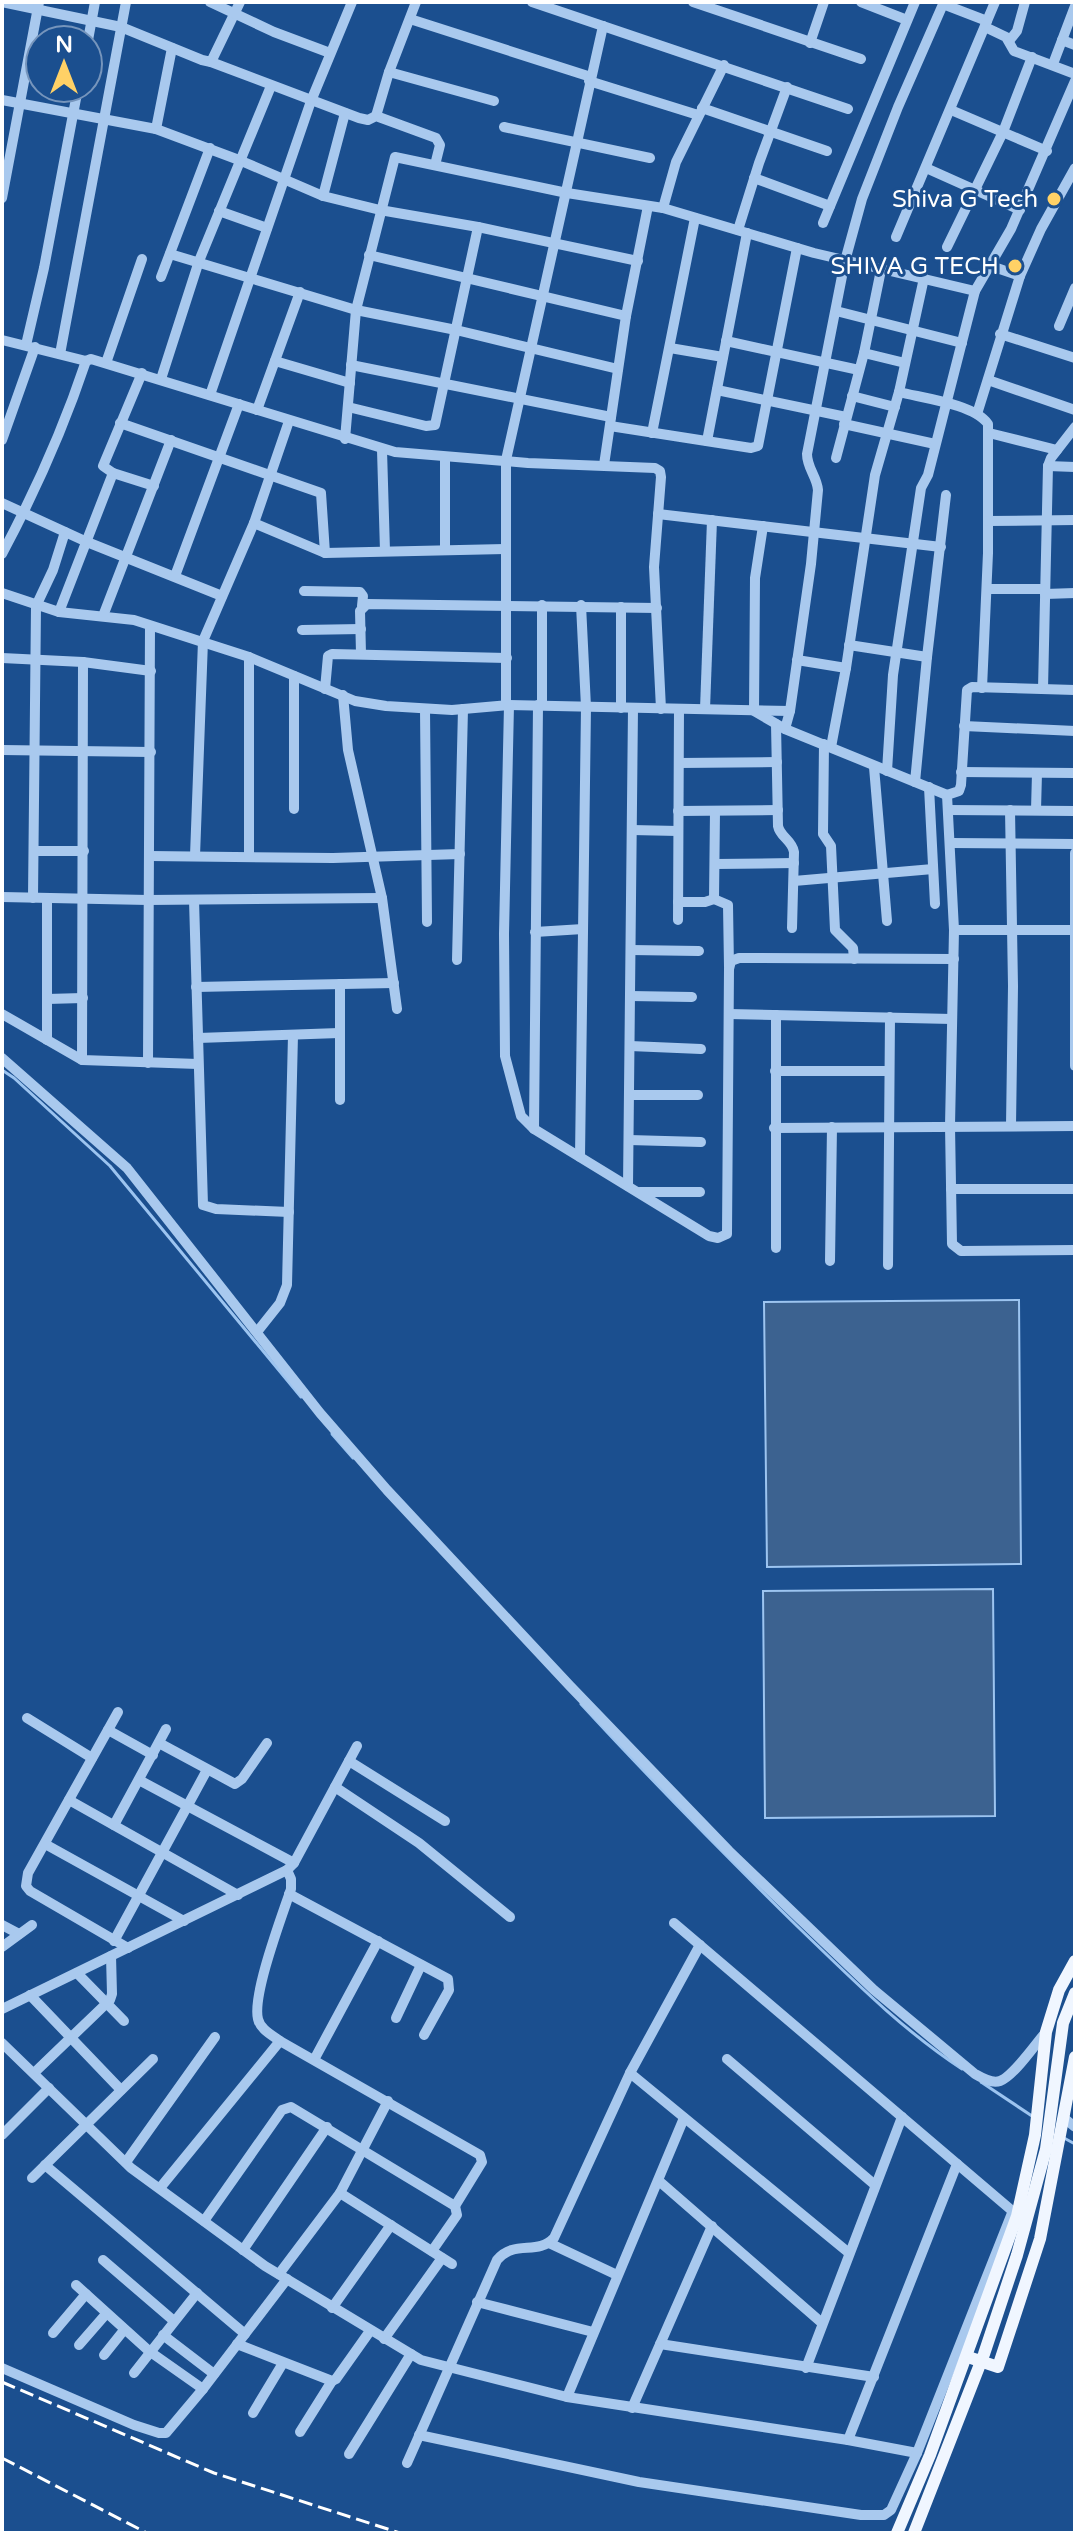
<svg xmlns="http://www.w3.org/2000/svg" width="1077" height="2535" viewBox="0 0 1077 2535" font-family="'Varela Round',sans-serif">
<rect width="100%" height="100%" fill="#1b4f8f"/>
<!-- water -->
<g fill="#3c6290" stroke="#9cc4f0" stroke-width="2">
<polygon points="1019,1300 1021,1564 767,1567 764,1302"/>
<polygon points="993,1589 995,1816 765,1818 763,1591"/>
</g>
<g fill="none" stroke-linecap="round" stroke-linejoin="round">
<!-- stream -->
<g stroke="#9cc4f0" stroke-width="3">
<polyline points="2,1070 14,1078 110,1166 301,1397"/>
<polyline points="332,1434 353,1458"/>
<path d="M581,1704C651,1780 723,1853 797,1926C850,1977 901,2029 962,2069"/>
<polyline points="981,2082 1032,2116"/>
<polyline points="1064,2138 1075,2144"/>
</g>
<!-- minor -->
<g stroke="#a9c9ee" stroke-width="10">
<polyline points="2,2 121,27 202,60 211,62 240,2"/>
<polyline points="210,2 274,32 330,53"/>
<polyline points="532,2 848,109"/>
<polyline points="693,2 861,59"/>
<polyline points="861,2 907,20"/>
<polyline points="943,4 987,21"/>
<polyline points="410,19 591,77"/>
<polyline points="985,27 1006,37 1014,51 1075,74"/>
<polyline points="88,40 95,2"/>
<polyline points="1062,40 1075,45"/>
<polyline points="1009,41 1017,31 1025,2"/>
<polyline points="810,43 824,2"/>
<polyline points="211,62 359,118 368,120 376,116 436,138 440,145 435,165"/>
<polyline points="1053,64 1075,6"/>
<polyline points="389,72 494,101"/>
<polyline points="589,81 698,115"/>
<polyline points="2,100 156,129 239,160 323,196 380,210 478,227 638,261"/>
<polyline points="702,108 827,151"/>
<polyline points="951,110 1047,151"/>
<polyline points="376,116 389,72 416,2"/>
<polyline points="504,127 650,158"/>
<polyline points="156,129 172,48"/>
<polyline points="926,168 1020,210"/>
<polyline points="754,178 830,206"/>
<polyline points="323,196 345,113"/>
<polyline points="2,198 39,2"/>
<polyline points="663,208 676,162 724,65"/>
<polyline points="219,211 267,228"/>
<polyline points="823,223 915,2"/>
<polyline points="738,230 759,163 787,87"/>
<polyline points="896,237 995,2"/>
<polyline points="947,247 1003,132 1032,57"/>
<polyline points="170,254 356,310 456,330 618,369"/>
<polyline points="369,255 626,316"/>
<polyline points="991,266 1020,276"/>
<polyline points="161,277 210,148"/>
<polyline points="836,311 962,343"/>
<polyline points="1059,326 1075,288"/>
<polyline points="1000,334 1075,358"/>
<polyline points="2,340 86,361 91,359 395,452 528,463 655,468 660,471 661,477 654,567 661,709"/>
<polyline points="726,341 859,370"/>
<polyline points="26,345 44,268 78,88"/>
<polyline points="670,348 723,357"/>
<polyline points="864,353 905,363"/>
<polyline points="60,354 126,2"/>
<polyline points="275,361 350,383"/>
<polyline points="106,363 142,259"/>
<polyline points="351,365 611,417"/>
<polyline points="161,379 199,261 271,86"/>
<polyline points="988,380 1075,410"/>
<polyline points="717,390 846,417"/>
<path d="M899,392C922,398 974,404 988,424V553L982,688"/>
<polyline points="210,395 311,101 352,2"/>
<polyline points="852,396 895,407"/>
<polyline points="348,407 426,426 435,425 478,227"/>
<polyline points="257,410 300,292"/>
<polyline points="977,414 1020,276 1041,229 1075,168"/>
<polyline points="120,423 321,493 325,553"/>
<polyline points="844,424 935,444"/>
<polyline points="610,426 751,448 758,446 797,248"/>
<polyline points="652,433 695,218"/>
<polyline points="989,433 1057,450"/>
<polyline points="345,439 356,310 395,157 567,193 663,208 814,253 975,291"/>
<polyline points="2,440 35,347"/>
<polyline points="707,441 747,233"/>
<polyline points="382,450 385,551"/>
<polyline points="836,458 864,353 881,270"/>
<polyline points="604,465 626,316 648,206"/>
<polyline points="1048,466 1075,467"/>
<polyline points="113,473 154,486"/>
<polyline points="2,503 87,542 222,596"/>
<polyline points="658,514 941,547"/>
<polyline points="988,521 1075,520"/>
<polyline points="254,523 325,553 505,549"/>
<polyline points="763,526 755,578 754,711 785,729 947,795"/>
<polyline points="445,549 445,457"/>
<path d="M2,554C35,492 64,427 86,361"/>
<polyline points="175,576 239,404"/>
<polyline points="987,589 1045,589"/>
<polyline points="304,591 360,592 363,596 362,606"/>
<polyline points="2,593 59,612 134,620 249,657 355,701 386,706 452,710 509,705 790,711"/>
<polyline points="1045,594 1075,593"/>
<polyline points="621,607 621,708"/>
<polyline points="59,612 113,473 103,466 142,373"/>
<polyline points="103,616 171,440"/>
<polyline points="302,630 361,629"/>
<polyline points="849,645 927,657"/>
<polyline points="361,654 360,611 367,604 657,608"/>
<polyline points="2,658 83,662 151,671"/>
<polyline points="797,660 846,668"/>
<polyline points="294,676 294,809"/>
<polyline points="325,689 328,656 332,654 507,658"/>
<polyline points="1043,689 1048,466 1051,458 1075,427"/>
<polyline points="1075,690 972,687 967,690 961,785 959,791 947,795 954,930 950,1126 952,1244 961,1251 1075,1250"/>
<polyline points="343,695 348,750 382,898 397,1009"/>
<polyline points="506,705 506,460 603,26"/>
<polyline points="509,705 504,934 505,1056 521,1116 534,1129 709,1236 718,1238 727,1234 729,969 731,961 739,958 954,959"/>
<polyline points="542,705 542,605"/>
<polyline points="425,709 427,922"/>
<polyline points="705,709 712,520"/>
<path d="M776,724L778,826C780,837 792,840 794,852L792,928"/>
<polyline points="964,726 1075,731"/>
<path d="M785,729L790,711L811,564L818,490C817,477 807,468 807,454L845,261L862,199L898,107L944,2"/>
<polyline points="824,744 823,834 831,846 835,930 853,948 854,959"/>
<polyline points="831,747 846,668 875,475 899,392 924,278"/>
<polyline points="2,750 151,752"/>
<polyline points="679,763 777,762"/>
<polyline points="874,767 887,921"/>
<polyline points="887,771 893,675 921,488 928,475 975,291 1011,229 1075,81"/>
<polyline points="961,772 1075,773"/>
<polyline points="915,782 927,657 946,495"/>
<polyline points="929,787 935,904"/>
<polyline points="948,810 1075,811"/>
<polyline points="1010,810 1013,986 1011,1126"/>
<polyline points="1036,810 1037,773"/>
<polyline points="678,811 778,810"/>
<polyline points="632,830 678,831"/>
<polyline points="951,843 1075,844"/>
<polyline points="34,851 84,851"/>
<polyline points="1075,853 1075,1066"/>
<polyline points="150,856 333,858 460,854"/>
<polyline points="195,856 203,641 254,523 289,421"/>
<polyline points="249,856 249,657"/>
<polyline points="715,864 794,863"/>
<polyline points="794,881 933,869"/>
<polyline points="2,897 148,900 382,898"/>
<polyline points="33,898 36,606 53,570 65,532"/>
<polyline points="47,898 47,1040"/>
<polyline points="714,899 728,905 729,967"/>
<polyline points="194,900 203,1205 216,1209 289,1212"/>
<polyline points="678,902 705,902 714,899 715,811"/>
<polyline points="678,920 679,709"/>
<polyline points="954,930 1075,930"/>
<polyline points="535,932 583,929"/>
<polyline points="631,950 699,951"/>
<polyline points="457,960 463,709"/>
<polyline points="196,987 394,983"/>
<polyline points="630,996 692,997"/>
<polyline points="47,999 83,998"/>
<polyline points="2,1014 82,1060 198,1064"/>
<polyline points="729,1014 952,1019"/>
<polyline points="198,1038 339,1033"/>
<polyline points="630,1046 701,1049"/>
<path d="M2,1058L127,1168L320,1413L387,1490L570,1686L729,1851L874,1990L975,2074C982,2078 992,2084 1000,2081C1014,2076 1036,2043 1046,2032"/>
<polyline points="82,1060 83,662"/>
<polyline points="148,1063 150,626"/>
<polyline points="775,1071 888,1071"/>
<polyline points="629,1095 698,1095"/>
<polyline points="340,1100 340,984"/>
<polyline points="774,1128 1075,1126"/>
<polyline points="534,1129 538,705"/>
<polyline points="629,1140 701,1142"/>
<polyline points="580,1157 586,707 581,605"/>
<polyline points="628,1186 633,708"/>
<polyline points="951,1189 1075,1189"/>
<polyline points="640,1192 700,1192"/>
<polyline points="776,1248 776,1015"/>
<polyline points="830,1261 832,1127"/>
<polyline points="888,1265 890,1017"/>
<polyline points="257,1332 280,1303 287,1285 293,1035"/>
<polyline points="118,1712 28,1873 26,1886 30,1891 128,1948"/>
<polyline points="27,1718 92,1758"/>
<polyline points="108,1730 153,1755"/>
<polyline points="159,1743 235,1784 242,1779 267,1743"/>
<polyline points="349,1761 445,1821"/>
<polyline points="139,1780 294,1863"/>
<polyline points="335,1787 419,1843 510,1917"/>
<polyline points="69,1800 238,1895"/>
<polyline points="114,1825 166,1729"/>
<polyline points="45,1844 184,1921"/>
<path d="M287,1870L291,1879V1889C282,1916 252,1995 258,2019C260,2029 272,2035 280,2041L480,2155L482,2162L455,2206"/>
<polyline points="289,1894 448,1979 449,1990 424,2035"/>
<polyline points="674,1923 1016,2214"/>
<polyline points="2,1925 19,1934"/>
<polyline points="114,1941 207,1770"/>
<polyline points="2,1947 32,1925"/>
<polyline points="77,1973 124,2021"/>
<polyline points="30,1995 121,2090"/>
<polyline points="2,2009 287,1870 294,1863 357,1746"/>
<polyline points="396,2018 421,1965"/>
<polyline points="2,2043 131,2168 265,2266 421,2360 567,2397 848,2440 917,2453"/>
<polyline points="315,2058 378,1941"/>
<polyline points="727,2059 875,2185"/>
<polyline points="34,2073 110,2000 112,1994 111,1956"/>
<polyline points="630,2073 849,2253"/>
<polyline points="1064,2118 1075,2127"/>
<polyline points="2,2135 49,2088"/>
<polyline points="126,2162 215,2037"/>
<polyline points="45,2165 245,2334"/>
<polyline points="32,2178 153,2059"/>
<polyline points="659,2181 822,2323"/>
<polyline points="160,2188 280,2041"/>
<polyline points="340,2193 452,2264"/>
<polyline points="204,2221 282,2110 291,2107 455,2206 457,2215 432,2251"/>
<polyline points="549,2243 617,2275"/>
<polyline points="243,2250 327,2127"/>
<polyline points="103,2260 174,2321"/>
<polyline points="279,2274 340,2193 388,2101"/>
<polyline points="76,2285 149,2351 203,2389"/>
<polyline points="477,2302 593,2332"/>
<polyline points="332,2308 391,2225"/>
<polyline points="53,2333 86,2294"/>
<polyline points="163,2335 214,2374"/>
<polyline points="384,2339 442,2258"/>
<polyline points="237,2344 332,2381 336,2379 370,2331"/>
<polyline points="660,2344 874,2377"/>
<polyline points="79,2345 106,2314"/>
<polyline points="104,2355 124,2330"/>
<polyline points="2,2368 134,2425 159,2433 166,2433 203,2389 287,2279"/>
<polyline points="806,2368 902,2117"/>
<polyline points="134,2373 197,2293"/>
<polyline points="567,2397 684,2118"/>
<polyline points="632,2408 712,2226"/>
<polyline points="253,2413 283,2363"/>
<polyline points="300,2432 332,2381"/>
<polyline points="419,2435 639,2482 861,2515 884,2515 891,2510 917,2453 1012,2213"/>
<polyline points="848,2440 957,2164"/>
<polyline points="349,2454 411,2354"/>
<path d="M407,2463L497,2260C515,2239 537,2256 554,2238L630,2073L700,1945"/>
</g>
<!-- major -->
<g stroke="#f0f6ff" stroke-width="12">
<polyline points="971,2358 998,2367 1040,2239 1075,2057"/>
<polyline points="897,2533 930,2455 1017,2216 1035,2135 1046,2032 1059,1990 1075,1961"/>
</g>
<!-- rail -->
<g stroke="#fff" stroke-width="3" stroke-dasharray="14 6" stroke-linecap="butt">
<polyline points="2,2382 214,2473 400,2533"/>
<polyline points="2,2458 147,2533"/>
</g>
<!-- major-bridge -->
<polyline stroke="#f0f6ff" stroke-width="12" points="914,2533 984,2354 1017,2255 1046,2149 1063,2023 1075,1993"/>
</g>
<!-- markers -->
<g fill="#ffd166" stroke="#1b4f8f" stroke-width="3">
<circle cx="1054" cy="199" r="8"/>
<circle cx="1015" cy="266" r="8"/>
</g>
<g text-anchor="middle" dominant-baseline="central" stroke-width="6" stroke-linejoin="round" paint-order="stroke">
<!-- poi labels -->
<g font-size="24" fill="#fff" stroke="#1b4f8f" text-anchor="end">
<text x="1038" y="199">Shiva G Tech</text>
<text x="999" y="266">SHIVA G TECH</text>
</g>
</g>
<!-- border -->
<rect width="1077" height="2535" fill="none" stroke="#ffffff" stroke-width="8"/>
<!-- north arrow -->
<g transform="translate(64 64)"><circle r="38" fill="#1b4f8f" stroke="#7695bc" stroke-width="2"/>
<path d="M0-6L14 30L0 20L-14 30Z" fill="#ffd166"/>
<text y="-12" font-size="22" font-weight="bold" text-anchor="middle" fill="#ffffff">N</text>
</g>
</svg>
